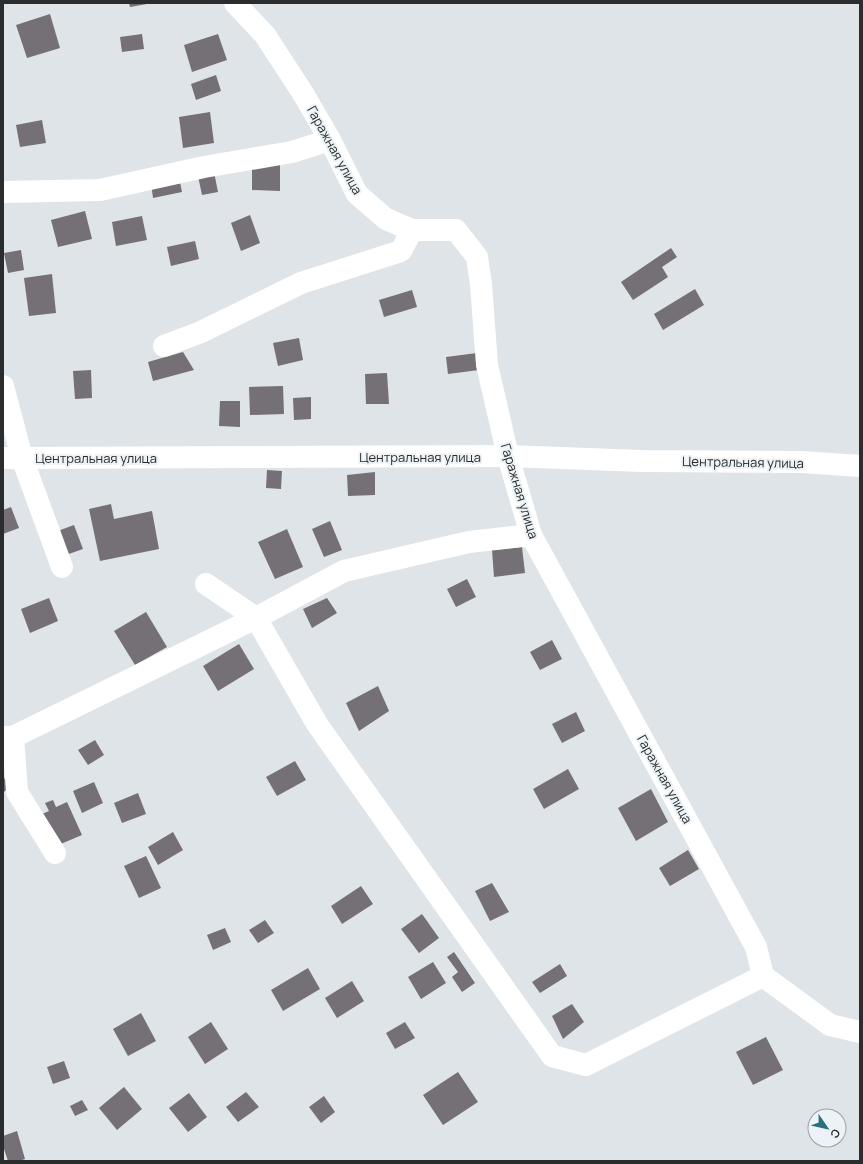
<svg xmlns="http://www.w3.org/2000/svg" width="863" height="1164" viewBox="0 0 863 1164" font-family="Manrope,sans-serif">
<rect width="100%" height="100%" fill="#dfe4e8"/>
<!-- building -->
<g fill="#747075">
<polygon points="129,3 146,3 147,4 130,7"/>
<polygon points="50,14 60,48 27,58 16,25"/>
<polygon points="142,34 144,49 122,52 120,37"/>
<polygon points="218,34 227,60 192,72 184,45"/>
<polygon points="216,75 221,91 196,100 191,84"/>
<polygon points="210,112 214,143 183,148 179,117"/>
<polygon points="42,120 46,143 20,147 16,125"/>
<polygon points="252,162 280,163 280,191 252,190"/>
<polygon points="214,172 218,192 202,195 198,176"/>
<polygon points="179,177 182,192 153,198 151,183"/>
<polygon points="85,211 92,239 58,247 51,220"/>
<polygon points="250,215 260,243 241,251 231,223"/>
<polygon points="142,216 147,240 116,246 112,222"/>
<polygon points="195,241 199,259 171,266 167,247"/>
<polygon points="671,248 677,257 662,267 668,277 633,300 621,282"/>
<polygon points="21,250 24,270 8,273 4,253"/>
<polygon points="52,274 56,313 29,316 24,278"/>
<polygon points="695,289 704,305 663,330 654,314"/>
<polygon points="412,290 417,307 384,317 379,300"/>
<polygon points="299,338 303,360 278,366 273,343"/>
<polygon points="183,352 194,370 153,381 148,362"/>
<polygon points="477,353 479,370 448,374 446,357"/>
<polygon points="91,370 92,398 75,399 73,371"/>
<polygon points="387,373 389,404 366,404 365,374"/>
<polygon points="283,386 284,414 250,415 249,387"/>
<polygon points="311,397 311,419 294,420 293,398"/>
<polygon points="220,401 240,401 240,427 219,426"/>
<polygon points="267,470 282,471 281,489 266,488"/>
<polygon points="375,472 375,495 348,496 347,475"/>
<polygon points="111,504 114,519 152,511 159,549 100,561 89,509"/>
<polygon points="11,507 19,528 3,534 3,510"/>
<polygon points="330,521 342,550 324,557 312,529"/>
<polygon points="74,525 83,549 63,556 55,532"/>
<polygon points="287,529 303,567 275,579 258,542"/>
<polygon points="522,547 525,573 494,577 492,550"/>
<polygon points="467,579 476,597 456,607 447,589"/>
<polygon points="49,598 58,621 30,633 21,609"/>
<polygon points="327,598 337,613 312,628 303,609"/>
<polygon points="146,612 167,647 135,665 114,631"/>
<polygon points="552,640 562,659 540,670 530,652"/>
<polygon points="239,644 254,669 218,691 203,666"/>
<polygon points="378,686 389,711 359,731 346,703"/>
<polygon points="576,712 585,731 562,743 552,724"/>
<polygon points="95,740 104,755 88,765 78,750"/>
<polygon points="295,761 306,780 277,796 266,777"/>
<polygon points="568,769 579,789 544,809 533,789"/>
<polygon points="3,777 11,785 3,793"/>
<polygon points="94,782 103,803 82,813 73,791"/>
<polygon points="651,789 668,822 636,841 618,808"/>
<polygon points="138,793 146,814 122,823 114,803"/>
<polygon points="53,800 56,807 67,802 82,835 56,846 42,814 49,811 45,803"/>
<polygon points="173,832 183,850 158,865 148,847"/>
<polygon points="688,850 699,869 670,886 659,868"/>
<polygon points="146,856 161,888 139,898 124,866"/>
<polygon points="492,883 509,912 490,921 475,891"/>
<polygon points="361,886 373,904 342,924 331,906"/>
<polygon points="422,914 439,938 419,953 401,929"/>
<polygon points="265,920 274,933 258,943 249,930"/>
<polygon points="225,928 231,942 213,950 207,935"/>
<polygon points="454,952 475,983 462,992 452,977 458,972 447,957"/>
<polygon points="433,962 446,983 421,999 408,977"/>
<polygon points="560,964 567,976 540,993 532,982"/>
<polygon points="308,968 320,989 283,1011 271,990"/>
<polygon points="352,981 364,1001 337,1018 325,998"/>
<polygon points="572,1004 584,1022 563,1039 552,1016"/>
<polygon points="141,1013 156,1041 128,1056 113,1029"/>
<polygon points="211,1022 228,1049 205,1064 188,1037"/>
<polygon points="405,1022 415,1038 395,1049 386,1033"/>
<polygon points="766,1037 783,1070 753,1085 736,1052"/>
<polygon points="64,1061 70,1078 53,1084 47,1067"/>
<polygon points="458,1072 478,1102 443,1125 423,1095"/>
<polygon points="124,1087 142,1109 117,1130 99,1108"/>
<polygon points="246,1092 259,1107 238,1122 226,1107"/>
<polygon points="189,1093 207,1117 188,1132 169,1108"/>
<polygon points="324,1096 335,1112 321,1123 309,1107"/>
<polygon points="82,1100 88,1110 75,1116 70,1106"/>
<polygon points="17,1131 25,1159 19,1161 8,1161 3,1146 3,1136"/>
</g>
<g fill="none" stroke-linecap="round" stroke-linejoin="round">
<!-- minor -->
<g stroke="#fff" stroke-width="22">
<polyline points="235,3 265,35 304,95 330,140 357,194 386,219 412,230 456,230 477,257 481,284 487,365 508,456 531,535 756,947 763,976 830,1025 860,1032"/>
<polyline points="3,192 100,190 204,167 292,152 330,140"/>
<polyline points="164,346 201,332 301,283 401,251 412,230"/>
<polyline points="3,386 22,458 62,567"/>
<polyline points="3,458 508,456 642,461 802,462 860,466"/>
<polyline points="206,584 256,618 317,724 552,1056 586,1065 763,976"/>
<polyline points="3,737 13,737 256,618 344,571 469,542 531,535"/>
<polyline points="13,737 17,792 55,853"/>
</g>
</g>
<g text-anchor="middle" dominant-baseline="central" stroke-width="4" stroke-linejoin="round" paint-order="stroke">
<!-- street labels -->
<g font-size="13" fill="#2a2c2d" stroke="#ecf2f5">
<text transform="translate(335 150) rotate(61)">Гаражная улица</text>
<text x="420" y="457">Центральная улица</text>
<text x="96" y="458">Центральная улица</text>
<text transform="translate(743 462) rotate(1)">Центральная улица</text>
<text transform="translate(520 491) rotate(73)">Гаражная улица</text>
<text transform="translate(665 779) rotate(61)">Гаражная улица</text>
</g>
</g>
<!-- border -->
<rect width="863" height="1164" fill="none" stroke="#2a2c2d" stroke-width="8"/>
<!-- north arrow -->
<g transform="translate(827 1128) rotate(124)"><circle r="19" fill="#ecf2f5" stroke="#9ea3a5"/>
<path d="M0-3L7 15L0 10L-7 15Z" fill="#29707d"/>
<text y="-6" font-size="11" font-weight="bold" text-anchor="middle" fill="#2a2c2d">С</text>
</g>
</svg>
